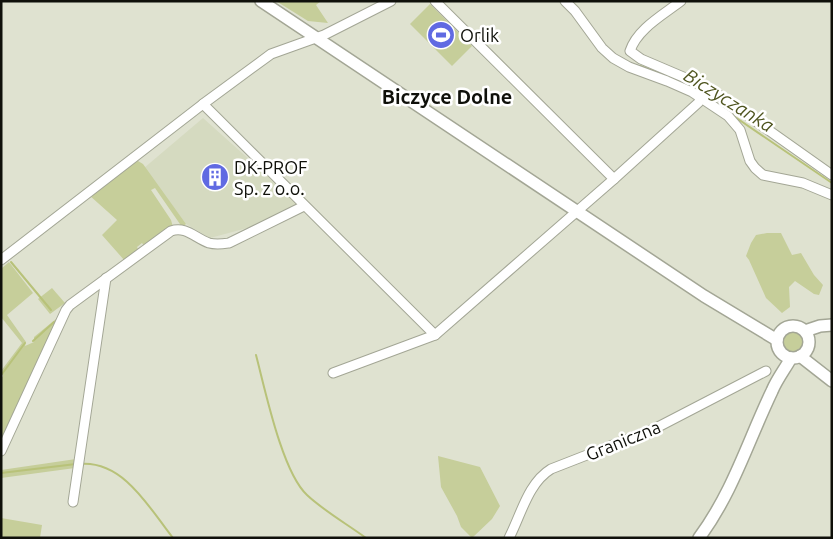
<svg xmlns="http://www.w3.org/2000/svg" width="833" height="539" viewBox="0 0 833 539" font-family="Ubuntu,sans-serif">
<rect width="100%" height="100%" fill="#dfe2d0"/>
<!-- built -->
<polygon fill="#d5dac0" points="203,118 300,205 251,227 210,238 186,224 144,168"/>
<!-- green -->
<g fill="#c6ce9a">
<polygon points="276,1 321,1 316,5 328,23 308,21"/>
<polygon points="430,4 472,46 452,66 410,24"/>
<polygon points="132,161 138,161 143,164 186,224 182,227 155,188 151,190 171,220 173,227 145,247 142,243 137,247 139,251 125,261 102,235 117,220 89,195"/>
<polygon points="767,233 781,233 792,255 801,253 814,275 823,285 819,295 814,294 795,281 789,287 790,307 782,313 766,298 749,260 746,256 751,243 756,235"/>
<polygon points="9,262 33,293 7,315 26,342 25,346 34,342 34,337 56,319 58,319 1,444 1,379 3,376 1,371 22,343 1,317 1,269"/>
<polygon points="52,288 65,303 50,314 38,299"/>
<circle cx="793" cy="342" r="11"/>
<polygon points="438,456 480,467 500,506 492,519 472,538 461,527 457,516 441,487"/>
<polygon points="76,459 75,468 1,478 1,470"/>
<polygon points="1,518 42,525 40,538 1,538"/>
</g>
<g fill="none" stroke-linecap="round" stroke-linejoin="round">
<!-- stream -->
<g stroke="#b8c279" stroke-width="2">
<polyline points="571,1 578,8"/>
<polyline points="640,66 656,72"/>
<polyline points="732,115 832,183"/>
<polyline points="11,262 51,310"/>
<polyline points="33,341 54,322"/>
<path d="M256,355C265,389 282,472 307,495C324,511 347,524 366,538"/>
<polyline points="2,374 25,343"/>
<path d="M81,464C124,461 150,509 173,538"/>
<polyline points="1,473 76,464"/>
</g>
<!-- minor casing -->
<g stroke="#a3a695" stroke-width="11">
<g id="minor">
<polyline points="435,1 614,179"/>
<polyline points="565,1 575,11 602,48 613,58 629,67 667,81 692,92 728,116 740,130 750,161 755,168 763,175 803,183 832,195"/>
<path d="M681,1C663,15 637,29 630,51L641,59L709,88L832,175"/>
<polyline points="203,104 435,335"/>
<polyline points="1,260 203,104 271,54 324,35 391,1"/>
<polyline points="333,373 435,335 614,179 698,103 709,88"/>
<path d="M1,451L66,310L70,305L171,231C186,226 195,238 209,243C216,245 222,244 229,243L304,206"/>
<polyline points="73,502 106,278"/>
<path d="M509,538C521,515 528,483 551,469L656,428L766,371"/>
</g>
</g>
<!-- major casing -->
<g stroke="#a3a695" stroke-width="14">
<g id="major">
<polyline points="261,1 704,296 777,340"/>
<circle cx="793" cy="342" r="16"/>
<polyline points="805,331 820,326 832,325"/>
<polyline points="800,356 832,381"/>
<path d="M699,538C733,492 748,441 772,391C777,379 785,369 791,358"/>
</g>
</g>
<!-- minor -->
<use href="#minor" stroke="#fff" stroke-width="9"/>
<!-- major -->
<use href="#major" stroke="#fff" stroke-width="11"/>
</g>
<!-- icons -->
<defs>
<g id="stadium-disc" transform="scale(1.4375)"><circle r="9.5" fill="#606ae2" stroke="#fff"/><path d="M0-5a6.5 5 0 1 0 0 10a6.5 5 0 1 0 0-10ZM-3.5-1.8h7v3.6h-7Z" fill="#fff"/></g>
<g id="building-disc" transform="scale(1.4375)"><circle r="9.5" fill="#606ae2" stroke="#fff"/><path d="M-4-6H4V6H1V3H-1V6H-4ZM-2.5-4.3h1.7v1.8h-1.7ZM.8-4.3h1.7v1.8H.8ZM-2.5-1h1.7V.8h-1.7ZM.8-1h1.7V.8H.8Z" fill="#fff"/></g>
</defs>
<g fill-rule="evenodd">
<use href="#stadium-disc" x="441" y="35"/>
<use href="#building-disc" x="215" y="177"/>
</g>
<g text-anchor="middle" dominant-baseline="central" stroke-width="5" stroke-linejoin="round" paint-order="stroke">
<!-- poi labels -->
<g font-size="18" fill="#0f100a" stroke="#fff" text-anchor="start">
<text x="460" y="35">Orlik</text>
<text x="234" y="167">DK-PROF<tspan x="234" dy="21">Sp. z o.o.</tspan></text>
</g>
<!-- street labels -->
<g font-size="18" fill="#0f100a" stroke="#fff">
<text transform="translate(623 440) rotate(-22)">Graniczna</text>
</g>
<!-- water labels -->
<g font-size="19" font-style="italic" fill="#4f551f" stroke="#fff">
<text transform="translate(729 100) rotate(32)">Biczyczanka</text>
</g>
<!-- quarter labels -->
<g font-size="20" font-weight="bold" fill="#0f100a" stroke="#fff">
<text x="447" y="96">Biczyce Dolne</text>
</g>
</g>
<!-- border -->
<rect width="833" height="539" fill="none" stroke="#0f100a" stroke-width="5"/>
</svg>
